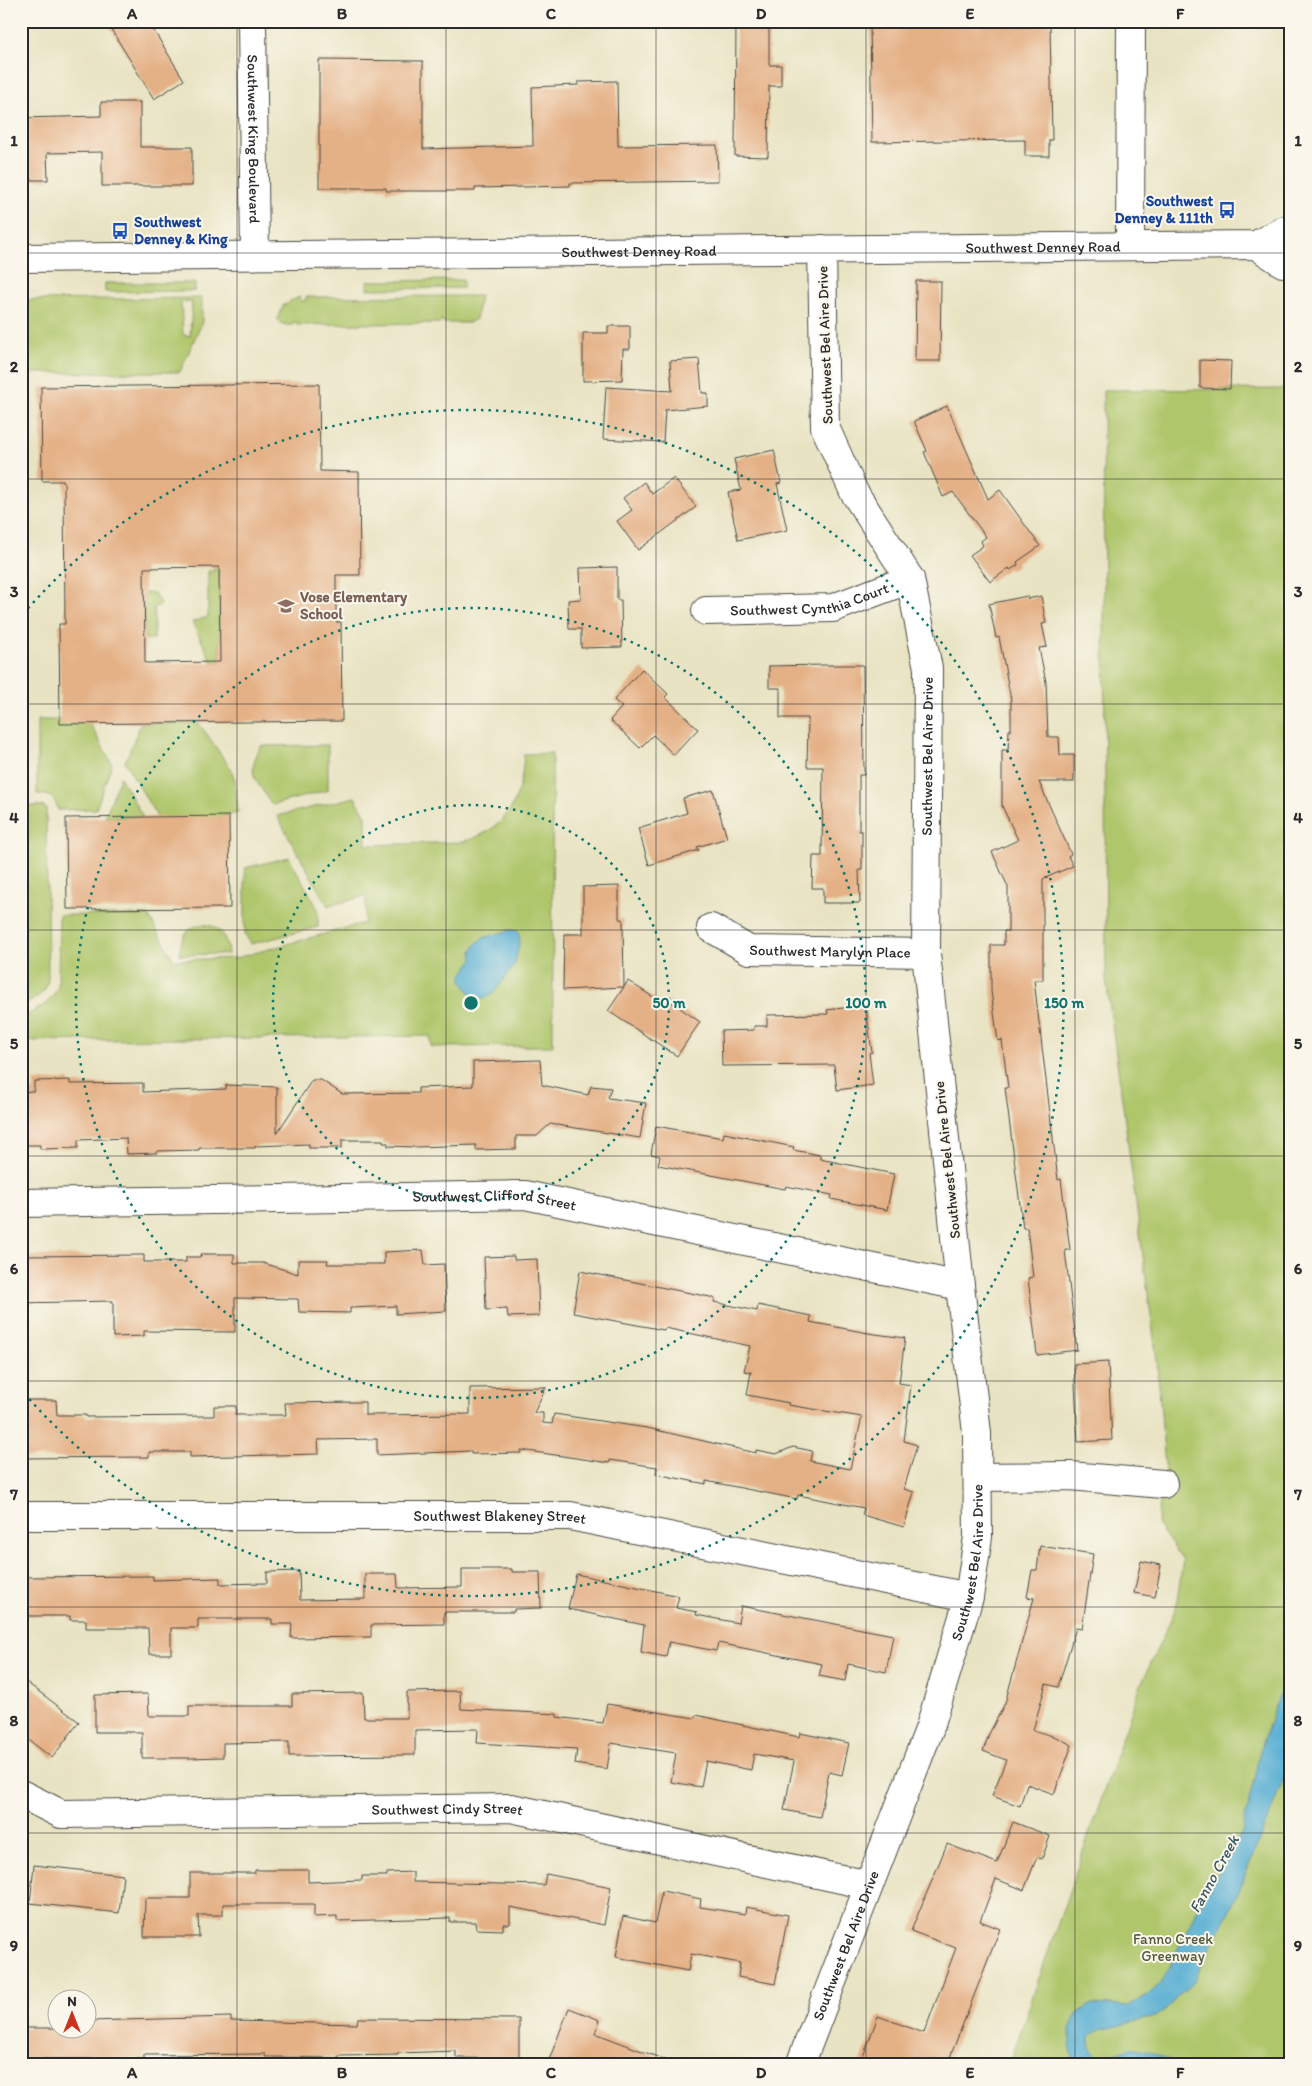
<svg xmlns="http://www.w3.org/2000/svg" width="1312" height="2086" viewBox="0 0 1312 2086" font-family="Itim,sans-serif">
<rect width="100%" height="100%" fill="#fbf7ec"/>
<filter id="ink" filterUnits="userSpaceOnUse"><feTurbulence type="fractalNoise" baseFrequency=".02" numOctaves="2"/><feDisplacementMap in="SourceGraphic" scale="10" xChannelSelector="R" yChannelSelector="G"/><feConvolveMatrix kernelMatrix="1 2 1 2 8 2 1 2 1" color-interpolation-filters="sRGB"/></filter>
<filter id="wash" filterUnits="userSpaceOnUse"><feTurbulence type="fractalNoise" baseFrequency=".0096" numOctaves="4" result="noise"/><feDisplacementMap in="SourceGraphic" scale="20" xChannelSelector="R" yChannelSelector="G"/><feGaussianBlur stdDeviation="1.12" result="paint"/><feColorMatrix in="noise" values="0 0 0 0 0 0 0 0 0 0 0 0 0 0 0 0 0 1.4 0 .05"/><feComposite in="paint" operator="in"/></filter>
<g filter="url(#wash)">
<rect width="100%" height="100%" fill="#e8e3c2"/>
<!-- green -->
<g fill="#afc66b" stroke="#6d784b" fill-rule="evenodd">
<polygon points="463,280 463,288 367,289 367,281"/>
<polygon points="105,283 195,283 195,291 105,292"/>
<path d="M480,296L476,319L469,323H444L443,320H441V323L297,325L296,322H293V325C286,325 281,325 277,319L284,304L286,305L290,301L300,297L301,301H305L306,297Z"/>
<path d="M202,298V322L180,372L33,373L21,389V346H29V337H21V325H29V317L21,316V300ZM181,302H192L190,336L183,335Z"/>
<polygon points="1291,389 1291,2065 1009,2065 1140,1687 1176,1608 1183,1560 1157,1524 1165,1466 1157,1361 1106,979 1103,390"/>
<polygon points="214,567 219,567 220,662 212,662 192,622 208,617 208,571 214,571"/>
<polygon points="144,593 154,593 161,605 154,607 154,639 145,639"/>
<path d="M37,720H88L112,764L96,809L58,810C55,797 50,795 37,794Z"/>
<polygon points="141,723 199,723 231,769 235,780 238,813 164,829 125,762"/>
<path d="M328,745V790L272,805C256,778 245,776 261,746Z"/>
<path d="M552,753L553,1046L431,1047L430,1036L21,1041V1017C37,1010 51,1004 58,987L59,915H148L174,960L236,958L365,923L366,896L328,906L277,816L355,797L366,816V845L462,842C510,828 521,800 524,754Z"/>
<polygon points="120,777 143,817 105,817"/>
<path d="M21,806H41L46,808L48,980C46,995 33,1000 21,1006Z"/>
<polygon points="289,857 318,909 318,927 251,944 245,934 245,868"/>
<path d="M199,925C219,923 227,936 228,954L180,955C180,940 184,930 199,925Z"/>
</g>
<!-- water -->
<g fill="#54add2" stroke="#406c7e">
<polygon points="510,930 518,931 520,939 515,964 493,994 486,998 473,997 462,981 462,975 473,959 472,951 476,944 483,938"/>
<path d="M1291,1671V1740L1286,1773L1238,1893L1195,1979L1166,2009L1155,2017L1100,2030L1090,2036L1091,2049L1099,2058C1111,2058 1118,2051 1129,2048C1141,2045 1169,2061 1182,2065H1075L1070,2045V2029L1077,2014L1092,2004L1126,2006L1149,1994L1162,1982L1199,1906L1242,1832L1260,1751L1282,1687Z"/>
</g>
<g id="blocks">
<!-- building -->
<g fill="#e4b085" fill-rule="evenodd">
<polygon points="106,21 148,21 184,80 154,99"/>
<polygon points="736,21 769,21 769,65 781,65 781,86 769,86 768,157 735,156"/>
<polygon points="873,21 1050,21 1052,140 1049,140 1049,156 1025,156 1025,140 872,142 870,22"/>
<polygon points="319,60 423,61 423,149 533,146 532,87 578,85 578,82 617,81 618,146 717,145 718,181 570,183 570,186 475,188 475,191 386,191 386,188 319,188"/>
<polygon points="101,102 140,102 140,147 192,147 192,186 102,186 102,152 47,153 48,180 21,180 21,118 101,116"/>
<polygon points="916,281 941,281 940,361 915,361"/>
<polygon points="608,326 630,326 630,349 623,349 622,380 583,381 583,333 608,333"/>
<polygon points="699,359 702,393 708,393 708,406 665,410 663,442 603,439 606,387 672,391 670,361"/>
<polygon points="1200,360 1231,361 1230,389 1200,388"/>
<path d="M319,384L320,471L359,472L360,575H336V622H341L342,721L60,724L59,624H65L64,481H42L41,387ZM219,567L220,662L145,663L144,568Z"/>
<polygon points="947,406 988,499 1000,490 1040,546 1017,562 1018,565 1010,570 1009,568 990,582 970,555 983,546 981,541 986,537 953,492 943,497 924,452 927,451 914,421"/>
<polygon points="774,450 781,483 777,484 787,530 738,540 728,492 741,490 734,459"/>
<polygon points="674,478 696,507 638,550 617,521 632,510 623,498 644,482 652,494"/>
<polygon points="617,567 617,600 621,600 622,647 581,648 581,629 569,629 568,600 581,599 580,568"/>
<polygon points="1027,596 1028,599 1041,596 1046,623 1042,624 1047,647 1039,648 1046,682 1048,737 1059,737 1060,755 1074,755 1074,782 1039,782 1071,854 1068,856 1073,866 1043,879 1043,980 1034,980 1058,1180 1061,1179 1070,1250 1065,1250 1077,1350 1037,1355 1028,1278 1033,1277 1027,1228 1023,1228 1005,1088 1008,1088 1002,1040 998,1041 991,991 991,945 1004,945 1004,931 1008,931 1008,887 992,852 1018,840 1002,806 1002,750 1008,750 1009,730 1011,730 1011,700 999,637 996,638 989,604"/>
<polygon points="827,665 863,665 864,775 859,775 859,831 862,831 862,870 859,870 860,903 823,903 823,888 812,888 813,856 822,856 823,767 807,767 808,718 780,718 780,688 769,688 769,666"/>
<polygon points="642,669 668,694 665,697 698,729 674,755 653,735 640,748 610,720 622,707 614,700"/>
<polygon points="713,790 727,838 697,847 699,850 649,865 638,828 687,813 683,798"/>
<polygon points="229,816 230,908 67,909 66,818"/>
<polygon points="619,886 619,919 623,919 624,987 628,981 667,1006 670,1001 700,1022 677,1056 608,1011 624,987 563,990 564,934 583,934 583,887"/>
<polygon points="866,1005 872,1052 869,1053 873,1085 837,1090 834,1065 722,1066 721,1031 754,1030 754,1026 767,1026 767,1015 828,1014 827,1010"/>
<polygon points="540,1060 542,1085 588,1095 591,1086 611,1088 608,1098 646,1103 640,1138 550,1124 537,1136 516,1136 516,1149 476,1150 476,1145 415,1147 388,1146 388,1143 383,1143 383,1140 342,1140 342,1148 309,1148 309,1144 255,1146 255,1148 199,1148 199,1150 157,1151 157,1153 127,1154 126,1138 78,1140 78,1148 40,1149 40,1145 21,1145 21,1092 34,1091 34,1081 70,1080 70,1084 143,1083 143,1092 226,1089 226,1085 277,1087 277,1133 312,1080 321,1080 342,1094 418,1093 418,1088 473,1086 473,1062"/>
<polygon points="656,1126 723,1138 724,1133 794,1147 793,1150 820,1155 820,1159 894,1174 887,1210 831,1199 832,1195 786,1186 785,1189 658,1165 660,1156 651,1154"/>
<polygon points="423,1250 425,1265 444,1264 446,1311 396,1314 396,1306 350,1308 350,1313 299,1312 298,1299 235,1298 235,1332 144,1331 144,1336 113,1337 113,1301 21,1303 21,1256 144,1255 144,1262 186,1262 186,1257 201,1257 200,1254 234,1254 234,1263 263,1263 298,1274 298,1260 328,1260 327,1264 384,1264 384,1252"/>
<polygon points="514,1256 514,1260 537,1259 539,1316 508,1317 507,1309 486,1310 484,1257"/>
<polygon points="580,1271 715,1298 714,1302 757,1311 758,1305 811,1316 810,1322 868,1333 905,1338 899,1383 911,1385 904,1441 917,1445 904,1489 914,1492 904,1527 862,1515 864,1508 798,1495 797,1499 706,1481 706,1484 656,1474 657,1467 610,1460 610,1463 521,1450 521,1453 471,1454 471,1451 377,1455 377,1439 318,1440 319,1454 190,1457 190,1452 149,1452 149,1457 21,1458 21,1400 56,1400 57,1415 86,1415 86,1417 214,1416 214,1406 236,1406 235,1415 286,1415 285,1403 358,1402 365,1402 365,1415 470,1414 470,1388 546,1387 534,1413 543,1413 543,1423 552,1424 554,1414 647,1428 756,1453 756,1450 776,1454 793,1447 812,1451 810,1461 850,1469 862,1417 788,1405 789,1403 747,1395 751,1372 744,1371 750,1346 665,1328 664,1330 573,1313"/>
<polygon points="1108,1362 1112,1440 1078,1442 1074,1364"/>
<polygon points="1040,1546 1093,1554 1082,1629 1076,1628 1058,1687 1046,1684 1033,1730 1056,1737 1072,1745 1054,1794 1027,1784 1020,1806 992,1796 1006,1760 983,1751 989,1734 1005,1703 1034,1598 1027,1597 1032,1570 1037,1570"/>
<polygon points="1141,1561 1161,1565 1155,1597 1134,1593"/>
<polygon points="462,1569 512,1569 512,1572 540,1572 541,1608 514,1609 514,1612 444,1612 444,1624 371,1625 371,1637 291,1638 292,1624 272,1624 272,1619 198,1619 198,1628 171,1628 171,1654 149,1654 148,1628 86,1628 86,1620 70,1620 70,1616 21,1616 21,1577 153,1576 153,1580 220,1578 220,1584 267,1583 267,1572 299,1571 300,1600 365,1599 365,1574 397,1574 398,1588 462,1587"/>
<polygon points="576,1574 679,1596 676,1608 697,1612 696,1615 738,1623 741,1606 893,1635 886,1672 848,1664 845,1681 819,1676 822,1664 718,1643 716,1651 669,1642 666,1657 641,1652 644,1625 568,1609"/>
<polygon points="21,1678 79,1722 52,1758 21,1734"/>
<polygon points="460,1691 461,1709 557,1714 557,1717 603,1723 607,1704 695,1718 696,1715 799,1737 800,1733 849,1743 842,1775 829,1772 820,1817 784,1810 794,1761 754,1754 751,1770 706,1761 701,1787 671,1782 676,1753 611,1743 607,1769 575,1764 577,1749 477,1743 478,1729 415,1730 415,1755 289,1756 289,1742 223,1743 223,1757 190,1758 142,1758 142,1732 95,1732 95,1695 148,1694 149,1716 189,1716 189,1706 292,1706 292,1694 363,1693 364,1718 407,1718 407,1692"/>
<polygon points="1013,1822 1050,1836 1042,1859 1037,1857 1024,1890 996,1879 980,1921 1000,1929 947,2065 860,2065 878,2016 924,2033 956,1948 911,1931 947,1844 997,1863"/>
<polygon points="34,1865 123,1875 119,1913 30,1903"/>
<polygon points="255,1870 308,1870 308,1882 362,1880 362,1876 387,1876 387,1873 413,1872 413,1882 544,1885 546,1874 611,1887 604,1925 510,1907 510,1924 503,1924 503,1930 476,1929 475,1922 450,1922 450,1918 337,1921 337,1916 314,1917 314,1904 223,1904 223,1915 198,1915 199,1937 144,1937 145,1898 190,1898 190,1873 255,1873"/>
<polygon points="662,1891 701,1899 700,1907 745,1914 746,1907 788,1915 775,1984 738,1977 740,1963 691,1954 688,1971 616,1957 623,1916 655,1923"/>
<polygon points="569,2008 600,2020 595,2033 673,2063 673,2065 547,2065"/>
<polygon points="231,2017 231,2021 357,2024 358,2018 519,2019 519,2059 456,2058 456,2051 398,2053 398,2055 339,2056 339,2058 265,2057 265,2054 144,2055 144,2059 21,2059 21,2028 88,2028 88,2021"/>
</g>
</g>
</g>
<g filter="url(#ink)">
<use href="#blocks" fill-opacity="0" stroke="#474742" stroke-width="1"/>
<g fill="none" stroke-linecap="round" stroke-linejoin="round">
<!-- street casing -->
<g stroke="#474742" stroke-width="30">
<g id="street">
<path id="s1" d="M252,21L255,255"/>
<polyline points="1130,246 1131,21"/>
<path id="s2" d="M706,611L833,608L910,579"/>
<path id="s3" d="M711,928L749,950L926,953"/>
<path id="s4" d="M21,1203L525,1195L960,1286"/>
<polyline points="978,1477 1070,1476 1163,1484"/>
<path id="s5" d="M21,1516H570L969,1597"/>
<path id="s6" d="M21,1794L61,1814L511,1808L869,1885"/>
<path id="s7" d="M800,2065L930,1727L969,1597L978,1537L977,1433L960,1286L926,953L928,668L910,579L854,492L825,427L822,249"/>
</g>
</g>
<!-- secondary casing -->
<g stroke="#474742" stroke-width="30">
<g id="secondary">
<polyline points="1256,245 1283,263 1291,262"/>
<path id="s8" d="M21,258L1256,245L1285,230H1291"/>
</g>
</g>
<!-- street -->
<use href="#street" stroke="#fff" stroke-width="28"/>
<!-- secondary -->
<use href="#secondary" stroke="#fff" stroke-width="28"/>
</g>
</g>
<!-- grid -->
<path fill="none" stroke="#2b2b2b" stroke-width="1" stroke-opacity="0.55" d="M237,21V2065M446,21V2065M656,21V2065M866,21V2065M1075,21V2065M21,253H1291M21,479H1291M21,704H1291M21,930H1291M21,1156H1291M21,1381H1291M21,1607H1291M21,1833H1291"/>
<!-- distance rings -->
<g fill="none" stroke="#0f766e" stroke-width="2.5" stroke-dasharray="2.5 5">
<circle cx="471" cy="1003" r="198"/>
<circle cx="471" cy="1003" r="395"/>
<path d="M23 614A593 593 0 1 1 23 1392"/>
</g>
<!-- icons -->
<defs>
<g id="bus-bare" transform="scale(1.35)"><path d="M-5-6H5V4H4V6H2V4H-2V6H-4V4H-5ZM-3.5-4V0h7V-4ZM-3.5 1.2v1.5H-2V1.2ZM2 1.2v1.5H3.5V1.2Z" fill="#1a4fb4" stroke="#fbf7ec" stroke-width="2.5" paint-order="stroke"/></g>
<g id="school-bare" transform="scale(1.35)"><path d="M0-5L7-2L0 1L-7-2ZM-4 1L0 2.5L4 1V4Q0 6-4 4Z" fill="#8d6e63" stroke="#fbf7ec" stroke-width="2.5" paint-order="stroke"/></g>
</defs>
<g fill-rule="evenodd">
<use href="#bus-bare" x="1227" y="210"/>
<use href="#bus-bare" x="120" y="231"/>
<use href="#school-bare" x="286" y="606"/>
</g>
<g text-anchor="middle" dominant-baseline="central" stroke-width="4" stroke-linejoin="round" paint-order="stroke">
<!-- street labels -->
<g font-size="15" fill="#2b2b2b" stroke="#fbf7ec">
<text stroke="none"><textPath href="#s1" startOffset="118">Southwest King Boulevard</textPath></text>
<text stroke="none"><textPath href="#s8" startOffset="1022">Southwest Denney Road</textPath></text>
<text stroke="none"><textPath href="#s8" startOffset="618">Southwest Denney Road</textPath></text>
<text transform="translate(825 345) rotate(-92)">Southwest Bel Aire Drive</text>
<text stroke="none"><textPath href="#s2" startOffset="105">Southwest Cynthia Court</textPath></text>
<text stroke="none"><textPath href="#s7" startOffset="1342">Southwest Bel Aire Drive</textPath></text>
<text stroke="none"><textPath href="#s3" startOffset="125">Southwest Marylyn Place</textPath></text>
<text transform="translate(947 1160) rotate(-96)">Southwest Bel Aire Drive</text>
<text stroke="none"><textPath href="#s4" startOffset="474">Southwest Clifford Street</textPath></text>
<text stroke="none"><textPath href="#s5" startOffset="479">Southwest Blakeney Street</textPath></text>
<text stroke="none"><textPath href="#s7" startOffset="532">Southwest Bel Aire Drive</textPath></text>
<text stroke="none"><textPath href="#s6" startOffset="431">Southwest Cindy Street</textPath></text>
<text stroke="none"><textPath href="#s7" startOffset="128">Southwest Bel Aire Drive</textPath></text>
</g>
<!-- transit labels -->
<g font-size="15" font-weight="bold" fill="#164399" stroke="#fbf7ec" text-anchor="end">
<text x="1213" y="201">Southwest<tspan x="1213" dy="17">Denney &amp; 111th</tspan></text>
<text x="134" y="222" text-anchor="start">Southwest<tspan x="134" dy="17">Denney &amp; King</tspan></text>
</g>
<!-- education labels -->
<g font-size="15" font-weight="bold" fill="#785e54" stroke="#fbf7ec" text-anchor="start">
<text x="300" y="597">Vose Elementary<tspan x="300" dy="17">School</tspan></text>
</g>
<!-- park labels -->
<g font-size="15" fill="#535a3e" stroke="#fbf7ec">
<text x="1173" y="1939">Fanno Creek<tspan x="1173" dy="17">Greenway</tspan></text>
</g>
<!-- water labels -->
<g font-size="16" font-style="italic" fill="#395865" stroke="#fbf7ec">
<text transform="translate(1214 1874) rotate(-61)">Fanno Creek</text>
</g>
</g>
<circle cx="471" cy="1003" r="8" fill="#0f766e" stroke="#fbf7ec" stroke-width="2.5"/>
<g font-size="15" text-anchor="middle" font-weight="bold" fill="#0f766e" stroke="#fbf7ec" stroke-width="4" stroke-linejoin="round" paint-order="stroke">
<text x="669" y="1008">50 m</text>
<text x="866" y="1008">100 m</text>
<text x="1064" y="1008">150 m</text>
</g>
<!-- margin -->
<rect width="1312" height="2086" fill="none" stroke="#fbf7ec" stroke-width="55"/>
<!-- north arrow -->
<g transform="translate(72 2014)"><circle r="24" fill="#fbf7ec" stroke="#a8a59f"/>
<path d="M0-4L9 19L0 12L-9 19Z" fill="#c8321e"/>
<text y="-8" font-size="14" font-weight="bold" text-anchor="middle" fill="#2b2b2b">N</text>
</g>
<rect x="28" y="28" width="1256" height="2030" fill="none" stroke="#2b2b2b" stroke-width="2"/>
<g font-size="16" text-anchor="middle" font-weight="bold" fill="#2b2b2b">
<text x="132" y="19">A</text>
<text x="342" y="19">B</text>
<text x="551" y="19">C</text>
<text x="761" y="19">D</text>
<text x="970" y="19">E</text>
<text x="1180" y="19">F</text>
<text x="14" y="146">1</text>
<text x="1298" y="146">1</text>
<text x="14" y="372">2</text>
<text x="1298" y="372">2</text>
<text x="14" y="597">3</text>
<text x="1298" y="597">3</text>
<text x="14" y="823">4</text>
<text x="1298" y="823">4</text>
<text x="14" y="1049">5</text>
<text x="1298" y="1049">5</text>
<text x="14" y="1274">6</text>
<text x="1298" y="1274">6</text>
<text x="14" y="1500">7</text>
<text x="1298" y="1500">7</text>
<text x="14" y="1726">8</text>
<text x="1298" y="1726">8</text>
<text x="14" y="1951">9</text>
<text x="1298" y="1951">9</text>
<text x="132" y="2078">A</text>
<text x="342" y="2078">B</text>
<text x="551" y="2078">C</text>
<text x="761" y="2078">D</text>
<text x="970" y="2078">E</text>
<text x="1180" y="2078">F</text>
</g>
</svg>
